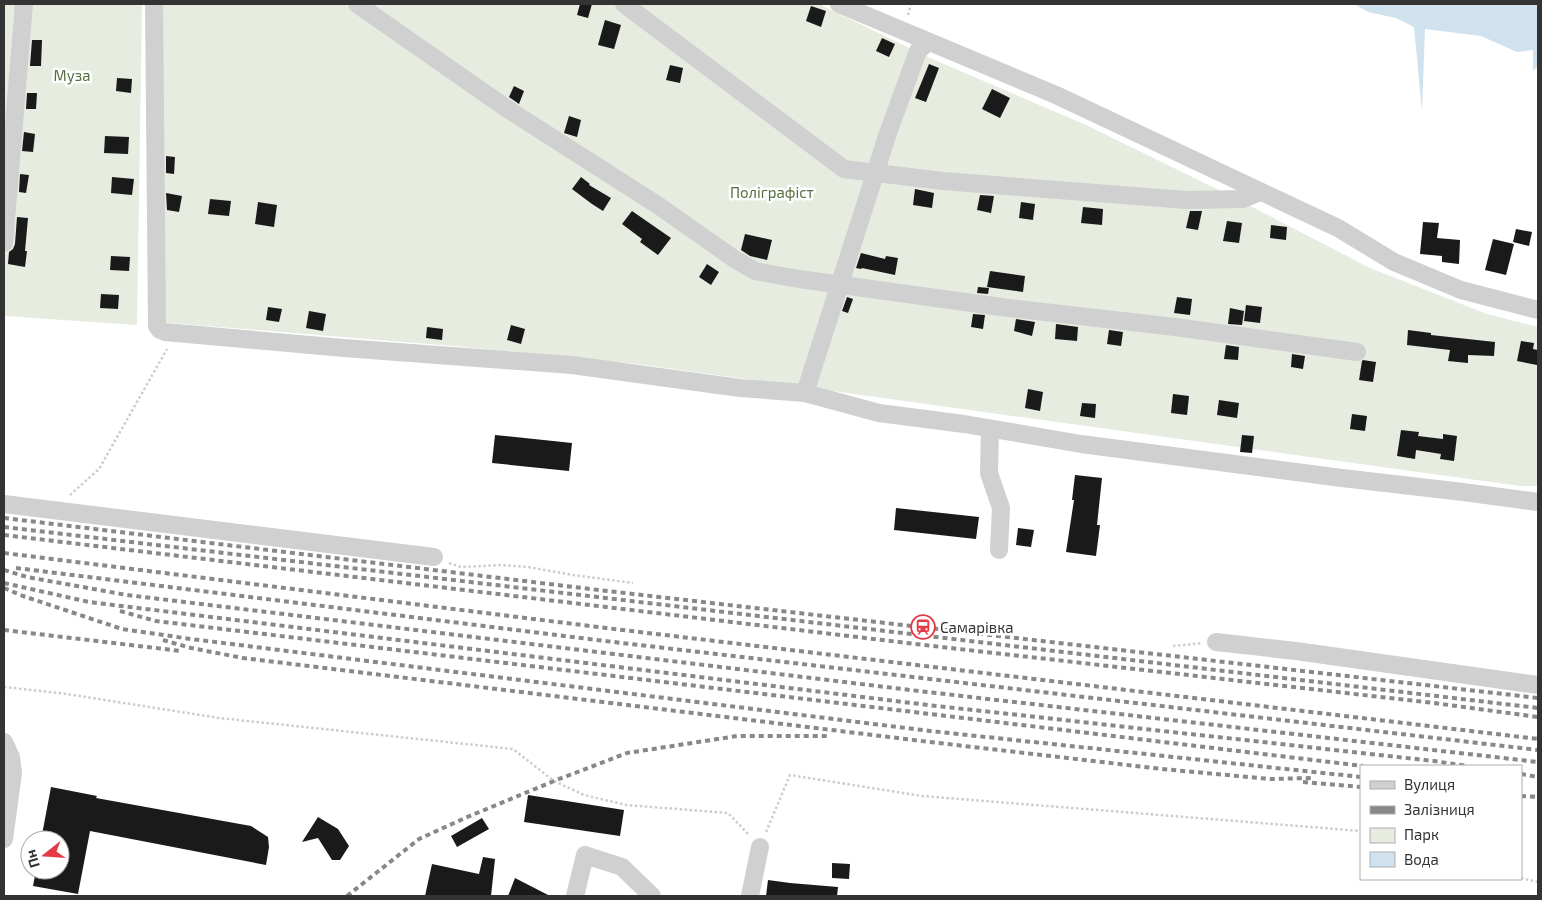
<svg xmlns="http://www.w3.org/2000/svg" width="1542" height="900" viewBox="0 0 1542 900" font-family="'Exo 2',sans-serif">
<rect width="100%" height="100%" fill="#fff"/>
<!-- green -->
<g fill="#e6ecdf">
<polygon points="4,4 142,4 137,325 4,316"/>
<polygon points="155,4 819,4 930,58 1086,125 1235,198 1370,268 1487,314 1538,327 1538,486 1520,486 637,364 465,347 158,322"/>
</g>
<!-- water -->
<polygon fill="#cfe2ee" points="1354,4 1538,4 1538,66 1533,71 1533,50 1517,52 1481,36 1425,29 1422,111 1414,27 1396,18 1368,12"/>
<!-- building -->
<g fill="#1a1a1a">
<polygon points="580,4 592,4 588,18 577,15"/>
<polygon points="811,6 826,11 821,27 806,21"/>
<polygon points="605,20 621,25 614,49 598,45"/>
<polygon points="882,38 895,44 889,57 876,51"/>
<polygon points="32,40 42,40 41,66 30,66"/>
<polygon points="929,64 939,68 926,102 915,98"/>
<polygon points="670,65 683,68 680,83 666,80"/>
<polygon points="117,78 132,79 131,93 116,91"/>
<polygon points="514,86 524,91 519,104 509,97"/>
<polygon points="992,89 1010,98 1000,118 982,109"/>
<polygon points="27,93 37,93 36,109 26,109"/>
<polygon points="569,116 581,120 577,137 564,133"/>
<polygon points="24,132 35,134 33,152 22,151"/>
<polygon points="105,136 129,137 128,154 104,153"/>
<polygon points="166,156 175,157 174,174 166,173"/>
<polygon points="20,174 29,175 26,193 19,192"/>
<polygon points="112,177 134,179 132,195 111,193"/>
<polygon points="581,177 590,184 589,185 611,198 603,211 592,204 572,189"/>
<polygon points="915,189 934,193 932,208 913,205"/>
<polygon points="166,193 182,196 179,212 167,210"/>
<polygon points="980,195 994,196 991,213 977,210"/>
<polygon points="210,199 231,201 229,216 208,214"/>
<polygon points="258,202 277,205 274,227 255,224"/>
<polygon points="1021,202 1035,204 1033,220 1019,218"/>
<polygon points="1083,207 1103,209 1102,225 1081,223"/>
<polygon points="632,211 671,238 658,255 640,242 642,239 622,224"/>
<polygon points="1190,211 1202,211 1198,230 1186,228"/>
<polygon points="17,217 28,218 25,251 27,251 25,267 8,264 9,252 13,249 15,244"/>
<polygon points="1227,221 1242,223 1239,243 1223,241"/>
<polygon points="1423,222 1439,223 1437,238 1460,240 1459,264 1442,262 1442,256 1420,254"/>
<polygon points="1271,225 1287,227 1286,240 1270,238"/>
<polygon points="1516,229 1532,232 1529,246 1513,242"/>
<polygon points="745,234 772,240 767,260 750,256 741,250"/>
<polygon points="1493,239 1514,244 1506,275 1485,270"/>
<polygon points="861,253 885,259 886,256 898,258 895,275 862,268 861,269 856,268"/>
<polygon points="111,256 130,257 129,271 110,270"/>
<polygon points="707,264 719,272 711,285 699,277"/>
<polygon points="990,271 1025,276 1023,292 987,287"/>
<polygon points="978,287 989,288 988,294 977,293"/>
<polygon points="101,294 119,295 118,309 100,308"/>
<polygon points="847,297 853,299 848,313 842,311"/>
<polygon points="1177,297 1192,299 1190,315 1174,313"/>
<polygon points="1246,305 1262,307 1260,323 1244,321"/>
<polygon points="268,307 282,309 279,322 266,320"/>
<polygon points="1230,308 1244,311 1242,325 1228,324"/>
<polygon points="309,311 326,314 323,331 306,328"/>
<polygon points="973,314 985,315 983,329 971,327"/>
<polygon points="1016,319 1035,322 1032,336 1014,331"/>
<polygon points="1056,324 1078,327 1077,341 1055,339"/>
<polygon points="511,325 525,329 521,344 507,340"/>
<polygon points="427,327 443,329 442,340 426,338"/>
<polygon points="1109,330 1123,332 1121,346 1107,344"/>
<polygon points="1408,330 1431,333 1431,335 1495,342 1494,356 1468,355 1468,363 1448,361 1450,350 1407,345"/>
<polygon points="1521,341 1534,343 1533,349 1538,350 1537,365 1517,361"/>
<polygon points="1226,345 1239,347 1238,360 1224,359"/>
<polygon points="1292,354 1305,356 1303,369 1291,367"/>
<polygon points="1363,360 1376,362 1373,382 1359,380 1362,361"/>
<polygon points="1028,389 1043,392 1040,411 1025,408"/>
<polygon points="1173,394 1189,396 1187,415 1171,413"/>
<polygon points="1219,400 1239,403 1237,418 1217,415"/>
<polygon points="1082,403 1096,404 1095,418 1080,416"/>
<polygon points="1352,414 1367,416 1365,431 1350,429"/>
<polygon points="1401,430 1419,432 1418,436 1443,439 1443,434 1457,436 1454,461 1440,459 1441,454 1416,450 1415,459 1397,456"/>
<polygon points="495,435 572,443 569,471 492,463"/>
<polygon points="1242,435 1254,436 1252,453 1240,452"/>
<polygon points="1075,475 1102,478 1097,525 1100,525 1096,556 1066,552 1074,500 1072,500"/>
<polygon points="896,508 979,517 976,539 894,530"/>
<polygon points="1018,528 1034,530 1031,547 1016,545"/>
<polygon points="51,787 97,796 96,798 251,826 268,837 269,847 266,865 90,831 78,894 33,886 36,870 60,870 60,840 41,840"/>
<polygon points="528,795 624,810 620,836 524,822"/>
<polygon points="318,817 338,829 349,846 340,860 332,860 318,838 302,842"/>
<polygon points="482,818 489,829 457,847 451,836"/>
<polygon points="483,857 495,859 491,896 425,896 432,864 479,874"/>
<polygon points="832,863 850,864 849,879 832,878"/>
<polygon points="515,878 550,896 508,896"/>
<polygon points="768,880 790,883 838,887 837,896 766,896"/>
</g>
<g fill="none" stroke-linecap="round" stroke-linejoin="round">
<!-- path -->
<g stroke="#cdcdcd" stroke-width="2.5" stroke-dasharray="2.5 2.5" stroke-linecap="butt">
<polyline points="908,15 911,4"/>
<polyline points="70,495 99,469 167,349"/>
<polyline points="449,563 461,567 501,565 528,567 573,575 633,583"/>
<polyline points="1173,646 1202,643"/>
<polyline points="4,687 67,694 219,718 513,749 554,781 584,795 626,805 728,813 750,836"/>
<polyline points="766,832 790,775 922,796 1361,831"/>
<polyline points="1521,878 1538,882"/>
</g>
<!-- minor -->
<g stroke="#d0d0d0" stroke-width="18">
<polyline points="154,4 157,326 160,330 165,332 344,348 572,365 740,388 805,393 879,413 964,424 1081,444 1342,478 1463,492 1538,502"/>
<polyline points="357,4 509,110 659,206 733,258 755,271 799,279 1001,307 1175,327 1357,352"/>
<polyline points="624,4 844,169 943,181 1186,200 1243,199 1260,192"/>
<polyline points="839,4 1056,95 1338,228 1394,262 1461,290 1538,310"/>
<polyline points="4,243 24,4"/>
<polyline points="805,393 888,133 918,51 928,42"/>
<polyline points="990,429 989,473 1001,508 999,550"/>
<polyline points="4,504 434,557"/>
<polyline points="1216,642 1296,651 1538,685"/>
<polyline points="4,742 11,757 13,773 4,839"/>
<polyline points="575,896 585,855 622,867 652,896"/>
<polyline points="750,896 760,847"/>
</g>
<!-- rail -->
<g stroke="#888" stroke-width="4" stroke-dasharray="5 4" stroke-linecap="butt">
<polyline points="4,518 607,591 1538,698"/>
<polyline points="4,527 1538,708"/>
<polyline points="4,535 924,645 1434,703 1538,717"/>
<polyline points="4,553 606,628 1538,739"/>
<polyline points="16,568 605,641 1538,750"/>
<polyline points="4,570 27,577 127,595 927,692 1538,762"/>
<polyline points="4,583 89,602 928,705 1434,761 1467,766"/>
<polyline points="4,588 23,596 122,629 191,639 930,731 1361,777"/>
<polyline points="120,611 156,621 1363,766"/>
<polyline points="4,630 181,651"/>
<polyline points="163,640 191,648 243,658 930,742 1162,769 1270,779 1311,778"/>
<polyline points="1521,774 1538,777"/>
<polyline points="1303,782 1361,787"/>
<polyline points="1521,796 1538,797"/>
<polyline points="347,896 419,839 465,818 554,781 627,753 737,736 830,736"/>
</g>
</g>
<!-- icons -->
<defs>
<g id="station-ring" transform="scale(1.25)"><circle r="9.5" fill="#fff" stroke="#e63946" stroke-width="1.5"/><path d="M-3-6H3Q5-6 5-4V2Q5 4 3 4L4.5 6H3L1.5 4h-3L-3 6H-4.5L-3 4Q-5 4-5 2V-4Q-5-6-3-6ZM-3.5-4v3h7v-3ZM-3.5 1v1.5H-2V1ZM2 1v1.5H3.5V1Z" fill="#e63946"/></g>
</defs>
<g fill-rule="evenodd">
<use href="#station-ring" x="923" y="627"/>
</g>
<g text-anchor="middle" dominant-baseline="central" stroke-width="5" stroke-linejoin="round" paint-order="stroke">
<!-- park labels -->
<g font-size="15" fill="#56703f" stroke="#fff">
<text x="72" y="75">Муза</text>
<text x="772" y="192">Поліграфіст</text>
</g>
<!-- poi labels -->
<g font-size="15" fill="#333" stroke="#fff" text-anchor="start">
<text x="940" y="627">Самарівка</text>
</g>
</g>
<!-- border -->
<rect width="1542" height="900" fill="none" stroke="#333333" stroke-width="10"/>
<!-- legend -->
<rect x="1360" y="765" width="162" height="115" fill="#ffffff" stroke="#adadad"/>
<rect x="1370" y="781" width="25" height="8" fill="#d0d0d0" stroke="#adadad"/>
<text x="1404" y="790" font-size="15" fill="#333333">Вулиця</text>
<rect x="1370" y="806" width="25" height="8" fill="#888888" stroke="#adadad"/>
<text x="1404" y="815" font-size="15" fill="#333333">Залізниця</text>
<rect x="1370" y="828" width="25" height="15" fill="#e6ecdf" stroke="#adadad"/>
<text x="1404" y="840" font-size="15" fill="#333333">Парк</text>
<rect x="1370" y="852" width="25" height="15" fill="#cfe2ee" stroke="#adadad"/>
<text x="1404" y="865" font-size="15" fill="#333333">Вода</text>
<!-- north arrow -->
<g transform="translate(45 855) rotate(253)"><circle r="24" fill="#ffffff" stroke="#adadad"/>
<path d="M0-4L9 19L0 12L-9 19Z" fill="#e63946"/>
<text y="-8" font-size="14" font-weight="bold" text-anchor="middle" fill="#333333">Пн</text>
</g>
</svg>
